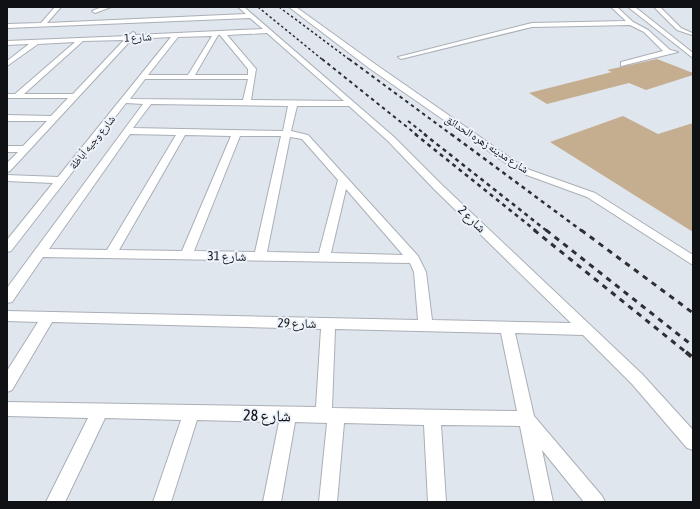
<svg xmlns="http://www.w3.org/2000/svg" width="700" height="509" viewBox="0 0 700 509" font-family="'Asap Condensed','Noto Naskh Arabic',sans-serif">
<rect width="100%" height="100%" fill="#e0e6ed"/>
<!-- building -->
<g fill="#c4ae8f">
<polygon points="657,59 693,73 693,75 646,90 629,83 547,104 529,93 612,72 607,70"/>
<polygon points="623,116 658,134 693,123 693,232 550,142"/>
</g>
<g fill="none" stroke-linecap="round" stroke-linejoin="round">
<!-- minor casing -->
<g stroke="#aaafb6" stroke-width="2">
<g id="minor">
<path d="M55,7H61L47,23L246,14L238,7H244L394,137L442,185L642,374L693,430V450L687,448L632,384L583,335L515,333L534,416L602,496L605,502H584L542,450L553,502H535L520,426L441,425L446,502H428L424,425L344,423L337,502H319L327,423L295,422L281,502H263L279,422L197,420L171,502H153L181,420L105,418L65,502H46L88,418L7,416V402L316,407L321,329L52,322L12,390L7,392V371L38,322L7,321V311L418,320L414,272L410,263L43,257L12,302L7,303V288L143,104L126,103L11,251L7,252V240L53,183L7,181V175L58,177L171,37L132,39L10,171L7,172V163L18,152H7V146H23L47,121H7V115L51,116L68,98H7V94H15L75,42L38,44L7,66V61L29,44L7,45V41L128,36L133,32L135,33V35L263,29L250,18L7,28V24L41,23ZM267,33L344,101L251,100L256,69L227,35ZM218,35H220L248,69V75H195ZM212,36L188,75H148L178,37ZM124,40L73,94H24L83,41ZM145,79H248L243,100L130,99ZM151,104L288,106L283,131L133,128ZM297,106H349L388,141L434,189L571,323L432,320L426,272L418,256L308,135L291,131ZM130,134L176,135L107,250L49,249ZM185,135L231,136L182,251L119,250ZM240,136H281L255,252L194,251ZM290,137L302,139L338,180L319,253L267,252ZM346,189L403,255L331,253ZM335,329L501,333L517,411L332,408Z"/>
<polygon points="102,7 111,7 95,13 92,11"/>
<polygon points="289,7 296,7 375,64 516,162 530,170 595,193 693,255 693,265 587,197 524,174 510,166 369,68"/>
<polygon points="611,7 617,7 633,22 648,30 670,50 678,52 621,66 621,62 663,51 644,32 630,25 532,27 401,59 398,57 532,23 626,21"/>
<polygon points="628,7 635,7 693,53 693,58"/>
<polygon points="654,7 660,7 681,28 692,33 692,35 677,30"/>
</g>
</g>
<!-- minor -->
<use href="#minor" fill="#fff" fill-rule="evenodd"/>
<!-- rail-far4 -->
<g stroke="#2e2f33" stroke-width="1.5" stroke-dasharray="2.5 2.5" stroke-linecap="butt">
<polyline points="258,7 323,60"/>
<polyline points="279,7 350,60"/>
</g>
<!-- rail-far3 -->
<g stroke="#2e2f33" stroke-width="2" stroke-dasharray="3.5 3.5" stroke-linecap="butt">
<polyline points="322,59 417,135"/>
<polyline points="349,59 452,135"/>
<polyline points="408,121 426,135"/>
</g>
<!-- rail-far2 -->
<g stroke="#2e2f33" stroke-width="2.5" stroke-dasharray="4 4" stroke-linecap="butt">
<polyline points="415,134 536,231"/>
<polyline points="424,134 547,231"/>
<polyline points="451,134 582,231"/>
</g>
<!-- rail-far1 -->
<g stroke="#2e2f33" stroke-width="3" stroke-dasharray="5.5 5.5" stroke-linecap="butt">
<polyline points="534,230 687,353"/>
<polyline points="546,230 693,346"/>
<polyline points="581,230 693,313"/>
</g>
<!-- rail -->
<polyline stroke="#2e2f33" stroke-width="4" stroke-dasharray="7 7" stroke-linecap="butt" points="686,352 693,358"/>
</g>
<g text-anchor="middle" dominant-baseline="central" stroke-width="4" stroke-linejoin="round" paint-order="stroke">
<!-- far-street labels -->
<g font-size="11" fill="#101114" stroke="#edf3fb">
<text transform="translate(138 37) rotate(-3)">شارع 1</text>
<text transform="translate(92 142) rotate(-51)">شارع وجيه أباظة</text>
<text transform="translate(487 144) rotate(33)">شارع مدينه زهره الحدائق</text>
</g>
<!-- street labels -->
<g font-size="13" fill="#101114" stroke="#edf3fb">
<text transform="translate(472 219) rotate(44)">شارع 2</text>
<text transform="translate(227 256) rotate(1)">شارع 31</text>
<text transform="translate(297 323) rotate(1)">شارع 29</text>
</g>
<!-- near-street labels -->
<g font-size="16" fill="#101114" stroke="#edf3fb">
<text transform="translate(267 415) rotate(1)">شارع 28</text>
</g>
</g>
<!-- border -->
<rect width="700" height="509" fill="none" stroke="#101114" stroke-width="16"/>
</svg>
